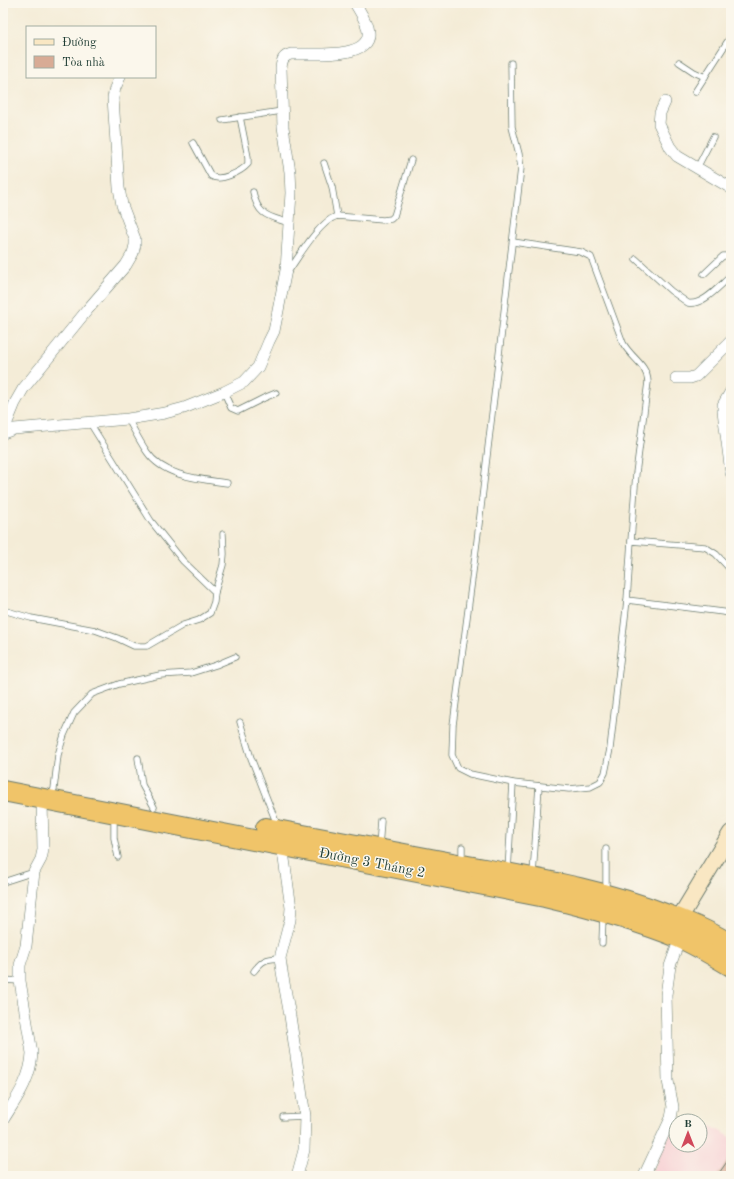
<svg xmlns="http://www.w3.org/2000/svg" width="734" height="1179" viewBox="0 0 734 1179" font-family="'Old Standard TT',serif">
<rect width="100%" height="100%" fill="#fbf7ec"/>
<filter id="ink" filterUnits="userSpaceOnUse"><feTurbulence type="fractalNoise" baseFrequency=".025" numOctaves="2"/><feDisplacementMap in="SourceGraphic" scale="8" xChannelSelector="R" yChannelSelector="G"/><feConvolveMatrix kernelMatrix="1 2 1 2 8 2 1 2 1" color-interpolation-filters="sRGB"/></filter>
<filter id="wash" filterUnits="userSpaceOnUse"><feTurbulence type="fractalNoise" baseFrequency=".012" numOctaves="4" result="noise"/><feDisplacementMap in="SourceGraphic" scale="16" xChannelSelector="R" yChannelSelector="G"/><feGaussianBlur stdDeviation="0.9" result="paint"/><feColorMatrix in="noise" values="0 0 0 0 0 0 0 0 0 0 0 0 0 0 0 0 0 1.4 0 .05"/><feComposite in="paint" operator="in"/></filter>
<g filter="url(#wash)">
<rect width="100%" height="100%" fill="#f4ecd7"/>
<!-- built -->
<polygon fill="#f7cfd3" points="697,1119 731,1137 731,1176 650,1176 675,1122 676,1122 676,1145 700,1145 700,1121 680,1121"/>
<g id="blocks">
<!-- building -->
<polygon fill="#d8ab95" points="731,1156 731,1176 717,1176"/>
</g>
</g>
<g filter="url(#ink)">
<use href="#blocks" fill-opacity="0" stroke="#6a7a6d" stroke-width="1"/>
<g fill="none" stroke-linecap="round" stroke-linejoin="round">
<!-- lane casing -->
<g stroke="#6a7a6d" stroke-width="7">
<g id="lane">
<polyline points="679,62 694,72 705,77"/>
<polyline points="511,63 512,127 519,154 521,168 477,541 453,725 452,755 458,768 470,774 513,783 569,789 590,787 600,782 605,773 610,749 627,600 631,541 705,547 716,554 731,570"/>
<polyline points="695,92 731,36"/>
<polyline points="222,120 282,111"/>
<path d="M193,143L211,176C220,182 241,172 248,164V157L240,117"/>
<polyline points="324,163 332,187 337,216"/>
<polyline points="697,168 713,137"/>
<path d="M253,192C258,216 268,216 289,223"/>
<path d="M513,242L581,252L591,257L623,343C631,358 647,364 648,382L636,473L631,541"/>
<path d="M636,259L671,291L688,303C703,306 720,285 731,276"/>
<path d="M288,272C299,256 320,221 337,216L383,220L391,219L394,216L411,160"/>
<polyline points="704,274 723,256 731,256"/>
<polyline points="224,392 231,408 238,411 264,398 276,393"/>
<path d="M128,419C134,430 140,442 147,452C164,477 200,479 227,483"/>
<polyline points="90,423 151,521 183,561 215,592"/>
<polyline points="627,600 731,613"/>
<polyline points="3,610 31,618 95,630 117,638 134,646 147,646 183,625 199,620 210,613 214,602 215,592 223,565 224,554 223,534"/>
<polyline points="240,722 251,758 278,827"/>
<polyline points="138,758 142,785 154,807"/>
<polyline points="50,796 54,789 58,755 64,735 74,713 92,694 119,684 160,675 191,673 216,665 235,657"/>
<polyline points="114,817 114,838 118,857"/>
<polyline points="379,847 381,821"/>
<polyline points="462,847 462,861"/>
<polyline points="606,849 606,891"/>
<polyline points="508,871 513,783"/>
<polyline points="533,875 539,786"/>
<polyline points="3,882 34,872"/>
<polyline points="602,943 603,916"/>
<path d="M254,971C263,959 267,959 280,958"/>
<polyline points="3,980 20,981"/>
<polyline points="283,1117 305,1116"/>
</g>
</g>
<!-- street casing -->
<g stroke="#6a7a6d" stroke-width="12">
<g id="street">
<polyline points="665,102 660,113 659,124 670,147 677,156 731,188"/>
<polyline points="676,378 690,378 696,376 731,341"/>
<polyline points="731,391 723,405 723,411 731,473"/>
<polyline points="3,432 15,403 23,389 88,309 126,265 133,253 135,245 135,239 122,205 119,188 113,98 115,88 120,77"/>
<path d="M3,433L14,429L128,419L165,413L184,408L224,392L244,382L258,367L269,341L274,331L286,270L291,193L290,172L283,127L281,68C282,60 283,56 291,54C309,53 371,60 368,32C367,21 360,12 355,3"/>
<polyline points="282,845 291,908 290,920 280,958 282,972 290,1016 305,1116 304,1150 297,1176"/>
<path d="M3,1120C16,1099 31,1079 32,1053L20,981V965L26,946L34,872L41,859L43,850L42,799"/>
<polyline points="644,1176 671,1118 673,1107 668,1081 666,995 670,966 680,938"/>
</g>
</g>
<!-- secondary casing -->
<g stroke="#6a7a6d" stroke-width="18">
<polyline id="secondary" points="679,919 731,833"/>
</g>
<!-- highway casing -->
<g stroke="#6a7a6d" stroke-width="22">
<g id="highway">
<path d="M3,791L545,897C591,908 636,920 680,938C698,946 714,956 731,966"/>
<path d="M266,828C331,840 397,853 463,865C532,878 602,889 668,915C690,923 712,932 731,945"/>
</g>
</g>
<!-- lane -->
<use href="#lane" stroke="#fff" stroke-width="5.5"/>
<!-- street -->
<use href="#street" stroke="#fff" stroke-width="11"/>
<!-- secondary -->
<use href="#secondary" stroke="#f9e7c3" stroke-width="16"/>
<!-- highway -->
<use href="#highway" stroke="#f0c469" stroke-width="20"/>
</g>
</g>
<g text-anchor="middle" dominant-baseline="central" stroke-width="3" stroke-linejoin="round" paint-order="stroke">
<!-- street labels -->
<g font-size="14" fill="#1f3d34" stroke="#fbf7ec">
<text transform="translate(372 863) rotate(11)">Đường 3 Tháng 2</text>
</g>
</g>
<!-- margin -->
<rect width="734" height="1179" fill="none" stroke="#fbf7ec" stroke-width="16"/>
<!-- legend -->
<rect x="26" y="26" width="130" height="52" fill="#fbf7ec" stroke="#a3ada2"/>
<rect x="34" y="39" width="20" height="6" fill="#f9e7c3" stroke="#a3ada2"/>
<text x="62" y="46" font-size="12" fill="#1f3d34">Đường</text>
<rect x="34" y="56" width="20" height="12" fill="#d8ab95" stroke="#a3ada2"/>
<text x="62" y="66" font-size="12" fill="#1f3d34">Tòa nhà</text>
<!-- north arrow -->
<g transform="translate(688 1133)"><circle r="19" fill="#fbf7ec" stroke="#a3ada2"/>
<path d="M0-3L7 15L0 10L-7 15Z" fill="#d1495b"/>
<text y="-6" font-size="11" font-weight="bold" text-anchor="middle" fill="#1f3d34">B</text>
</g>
</svg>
